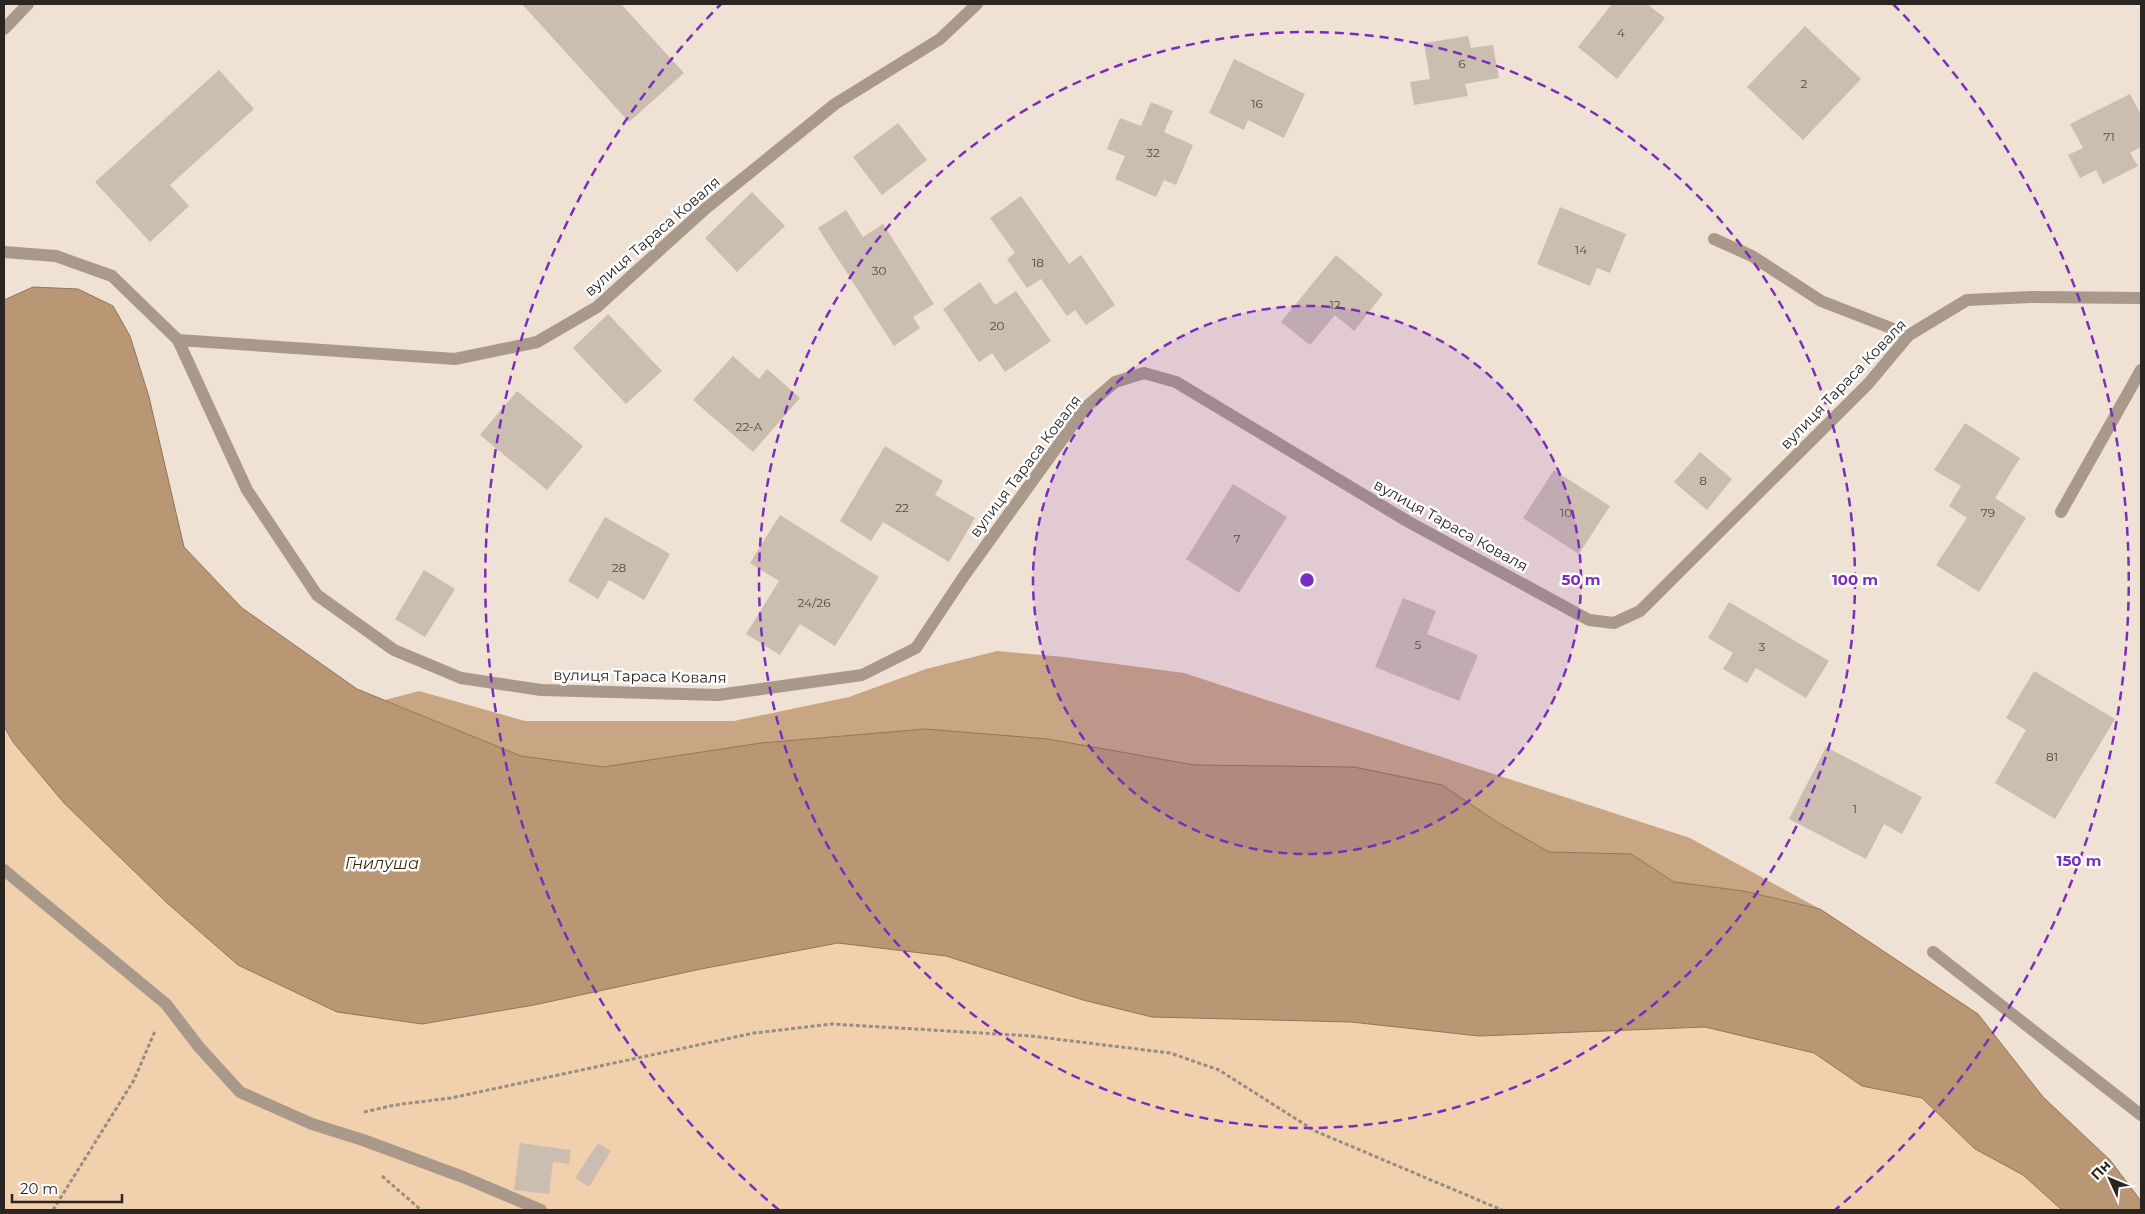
<svg xmlns="http://www.w3.org/2000/svg" width="2145" height="1214" viewBox="0 0 2145 1214" font-family="Montserrat,sans-serif">
<rect width="100%" height="100%" fill="#efe1d4"/>
<!-- green -->
<polygon fill="#f1d0ae" points="4,726 13,742 64,803 166,902 238,965 337,1012 422,1024 534,1005 701,969 838,943 946,956 1083,1000 1152,1017 1351,1022 1479,1036 1705,1027 1814,1053 1862,1086 1922,1098 1975,1149 2023,1175 2062,1210 4,1210"/>
<!-- forest -->
<polygon fill="#c8a683" points="997,651 1064,657 1184,673 1690,838 1820,909 1744,891 1674,882 1631,854 1549,852 1497,822 1354,767 1194,765 1048,739 925,729 761,743 603,767 521,756 385,700 419,691 525,721 734,721 849,697 926,669"/>
<!-- water -->
<polygon fill="#b99775" stroke="#8e755c" points="33,287 78,289 113,306 130,336 149,397 184,547 242,608 357,689 521,756 603,767 761,743 925,729 1048,739 1194,765 1354,767 1442,785 1497,822 1549,852 1631,854 1674,882 1744,891 1820,909 1978,1014 2043,1097 2110,1160 2141,1201 2141,1210 2062,1210 2023,1175 1975,1149 1922,1098 1862,1086 1814,1053 1705,1027 1479,1036 1351,1022 1152,1017 1083,1000 946,956 838,943 701,969 534,1005 422,1024 337,1012 238,965 166,902 64,803 13,742 4,726 4,300"/>
<!-- building -->
<g fill="#cbbeb1">
<polygon points="522,4 621,4 684,73 629,122"/>
<polygon points="1612,4 1647,4 1665,18 1617,79 1578,47"/>
<polygon points="1805,26 1861,79 1803,140 1747,87"/>
<polygon points="1468,36 1471,48 1493,45 1499,78 1465,84 1468,96 1414,105 1410,82 1430,79 1424,43"/>
<polygon points="1234,59 1305,94 1284,138 1248,120 1244,130 1209,113"/>
<polygon points="219,70 254,109 170,185 189,206 150,242 95,182"/>
<polygon points="2130,94 2141,115 2141,147 2130,153 2138,166 2103,184 2096,170 2080,178 2068,155 2083,148 2070,124"/>
<polygon points="1151,102 1173,111 1164,132 1193,145 1176,185 1164,180 1156,197 1115,179 1125,156 1107,149 1120,118 1141,126"/>
<polygon points="898,123 927,160 882,195 853,157"/>
<polygon points="752,192 785,226 737,272 705,238"/>
<polygon points="1021,196 1069,264 1081,255 1115,305 1086,325 1075,310 1067,316 1041,279 1027,288 1007,259 1015,253 990,218"/>
<polygon points="1560,207 1626,234 1610,273 1597,268 1590,286 1537,264"/>
<polygon points="846,210 863,237 883,224 934,304 913,317 920,328 894,346 818,228"/>
<polygon points="1336,255 1383,294 1354,331 1335,315 1310,345 1281,322"/>
<polygon points="980,282 995,305 1016,291 1051,341 1005,372 992,353 979,362 943,309"/>
<polygon points="608,314 662,371 626,404 573,348"/>
<polygon points="733,356 759,379 767,369 800,398 753,452 693,400"/>
<polygon points="517,391 583,446 547,490 480,435"/>
<polygon points="1965,423 2020,458 1995,498 2026,518 1979,592 1936,565 1967,518 1949,506 1961,486 1934,470"/>
<polygon points="885,446 943,481 935,495 975,518 949,562 883,522 871,541 840,521"/>
<polygon points="1700,452 1732,479 1707,510 1674,482"/>
<polygon points="1554,470 1610,506 1579,554 1523,518"/>
<polygon points="1233,484 1287,517 1239,593 1186,559"/>
<polygon points="780,515 879,577 835,646 800,624 780,655 746,634 779,581 750,563"/>
<polygon points="605,517 670,554 644,600 609,580 598,599 568,581"/>
<polygon points="424,570 455,589 425,637 395,619"/>
<polygon points="1403,598 1436,611 1427,634 1478,655 1459,701 1375,667"/>
<polygon points="1729,602 1829,661 1806,698 1756,668 1747,683 1723,669 1733,653 1708,638"/>
<polygon points="2034,671 2115,719 2055,819 1995,783 2026,730 2006,718"/>
<polygon points="1826,747 1922,797 1902,834 1884,824 1866,859 1789,819"/>
<polygon points="520,1143 571,1150 569,1164 553,1162 549,1194 514,1190"/>
<polygon points="598,1143 611,1151 589,1187 575,1178"/>
</g>
<g fill="none" stroke-linecap="round" stroke-linejoin="round">
<!-- path -->
<g stroke="#978d84" stroke-width="3" stroke-dasharray="4 2.5" stroke-linecap="butt">
<polyline points="364,1112 395,1105 451,1098 754,1033 832,1024 1031,1036 1170,1053 1219,1070 1315,1131 1502,1210"/>
<polyline points="382,1176 421,1210"/>
<polyline points="53,1210 134,1080 155,1031"/>
</g>
<!-- minor -->
<g stroke="#a8998a" stroke-width="12">
<polyline points="4,29 28,4"/>
<polyline points="1714,239 1752,256 1821,301 1909,335"/>
<polyline points="4,252 56,256 112,276 178,340 247,490 317,595 394,650 461,678 541,690 718,695 862,675 916,648 964,576 1085,408 1115,382 1144,373 1176,382 1407,521 1589,620 1614,623 1640,611 1868,384 1909,335 1967,300 2031,297 2141,298"/>
<polyline points="178,340 455,359 537,342 597,307 705,209 835,104 940,39 977,4"/>
<polyline points="2061,512 2141,370"/>
<polyline points="4,870 166,1004 199,1047 240,1092 312,1124 363,1140 463,1177 541,1210"/>
<polyline points="1933,952 2141,1115"/>
</g>
</g>
<!-- distance rings -->
<circle cx="1307" cy="580" r="274" fill="#7b2cbf" fill-opacity=".12"/>
<g fill="none" stroke="#7b2cbf" stroke-width="2.5" stroke-dasharray="9 6">
<circle cx="1307" cy="580" r="274"/>
<circle cx="1307" cy="580" r="548"/>
<path d="M779 1210A822 822 0 0 1 721 4M1893 4A822 822 0 0 1 1835 1210"/>
</g>
<g text-anchor="middle" dominant-baseline="central" stroke-width="5" stroke-linejoin="round" paint-order="stroke">
<!-- number labels -->
<g font-size="12" fill="#524b44">
<text x="1621" y="32">4</text>
<text x="1462" y="63">6</text>
<text x="1804" y="83">2</text>
<text x="1257" y="103">16</text>
<text x="2109" y="136">71</text>
<text x="1153" y="152">32</text>
<text x="1581" y="249">14</text>
<text x="1038" y="262">18</text>
<text x="879" y="270">30</text>
<text x="1335" y="304">12</text>
<text x="997" y="325">20</text>
<text x="749" y="426">22-А</text>
<text x="1703" y="480">8</text>
<text x="902" y="507">22</text>
<text x="1566" y="512">10</text>
<text x="1988" y="512">79</text>
<text x="1237" y="538">7</text>
<text x="619" y="567">28</text>
<text x="814" y="602">24/26</text>
<text x="1418" y="644">5</text>
<text x="1762" y="646">3</text>
<text x="2052" y="756">81</text>
<text x="1855" y="808">1</text>
</g>
<!-- street labels -->
<g font-size="15" fill="#2a2520" stroke="#fff">
<text transform="translate(652 236) rotate(-41)">вулиця Тараса Коваля</text>
<text transform="translate(1843 384) rotate(-46)">вулиця Тараса Коваля</text>
<text transform="translate(1025 466) rotate(-53)">вулиця Тараса Коваля</text>
<text transform="translate(1451 525) rotate(29)">вулиця Тараса Коваля</text>
<text transform="translate(640 676) rotate(1)">вулиця Тараса Коваля</text>
</g>
<!-- water labels -->
<g font-size="16" font-style="italic" fill="#3e2609" stroke="#fff">
<text x="382" y="863">Гнилуша</text>
</g>
</g>
<circle cx="1307" cy="580" r="8" fill="#7b2cbf" stroke="#fff" stroke-width="2.5"/>
<g font-size="15" text-anchor="middle" font-weight="bold" fill="#7b2cbf" stroke="#fff" stroke-width="5" stroke-linejoin="round" paint-order="stroke">
<text x="1581" y="585">50 m</text>
<text x="1855" y="585">100 m</text>
<text x="2079" y="866">150 m</text>
</g>
<!-- border -->
<rect width="2145" height="1214" fill="none" stroke="#2a2520" stroke-width="10"/>
<!-- north arrow -->
<g transform="translate(2110 1179) rotate(314)" stroke="#ffffff" stroke-width="4" paint-order="stroke">
<path d="M0-4L9 19L0 12L-9 19Z" fill="#2a2520"/>
<text y="-8" font-size="14" font-weight="bold" text-anchor="middle" fill="#2a2520">Пн</text>
</g>
<!-- scale -->
<path d="M12 1194v8h110v-8" fill="none" stroke="#2a2520" stroke-width="2.5"/>
<text x="20" y="1194" font-size="15" fill="#2a2520" stroke="#ffffff" stroke-width="4" paint-order="stroke">20 m</text>
</svg>
